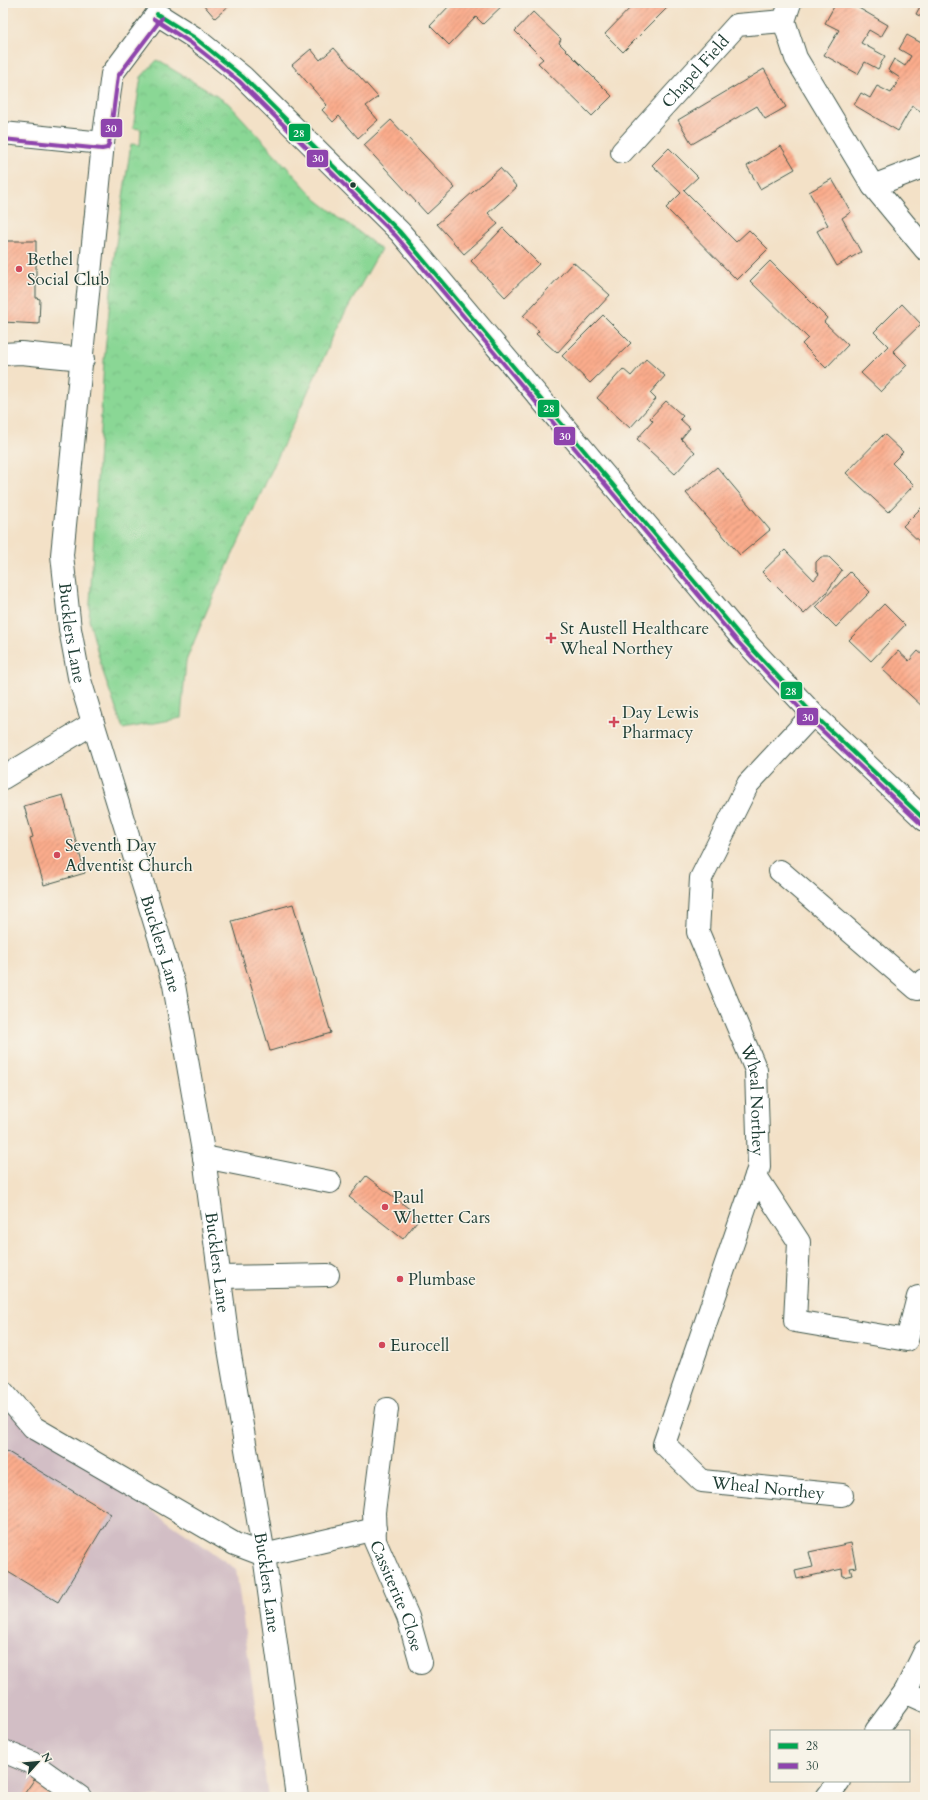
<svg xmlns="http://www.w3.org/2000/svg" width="928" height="1800" viewBox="0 0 928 1800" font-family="Cardo,serif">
<defs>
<pattern id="park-crowns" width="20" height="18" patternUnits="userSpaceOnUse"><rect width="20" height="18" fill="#8ad795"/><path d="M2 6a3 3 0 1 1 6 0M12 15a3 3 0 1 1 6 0" fill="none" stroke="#77b981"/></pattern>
<pattern id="building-hatch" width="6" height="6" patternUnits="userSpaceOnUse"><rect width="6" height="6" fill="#fbac8c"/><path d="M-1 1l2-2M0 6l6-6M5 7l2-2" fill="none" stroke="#cb8d73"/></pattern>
</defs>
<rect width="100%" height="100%" fill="#f7f3e8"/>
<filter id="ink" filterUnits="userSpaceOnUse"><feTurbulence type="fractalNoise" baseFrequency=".025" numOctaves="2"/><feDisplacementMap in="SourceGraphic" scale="8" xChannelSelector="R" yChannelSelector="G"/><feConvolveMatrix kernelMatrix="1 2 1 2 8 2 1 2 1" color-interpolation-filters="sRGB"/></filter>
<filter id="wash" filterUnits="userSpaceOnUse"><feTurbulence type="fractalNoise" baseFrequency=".012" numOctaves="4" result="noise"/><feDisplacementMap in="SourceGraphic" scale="16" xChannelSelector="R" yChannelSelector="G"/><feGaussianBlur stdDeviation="0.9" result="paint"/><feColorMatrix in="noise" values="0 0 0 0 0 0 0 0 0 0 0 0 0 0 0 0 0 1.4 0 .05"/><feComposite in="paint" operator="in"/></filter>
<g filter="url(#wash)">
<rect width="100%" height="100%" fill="#f3e1c7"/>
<!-- industrial -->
<polygon fill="#d2bec5" points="3,1407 236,1569 268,1797 3,1797"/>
<!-- park -->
<polygon fill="url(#park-crowns)" stroke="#548a64" points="157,60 228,103 317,200 381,249 341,320 208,608 186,661 181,718 123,729 103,672 89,620 104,361 115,250 131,144 140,145 141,129 133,128 141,77"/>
<g id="blocks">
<!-- building -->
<g fill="url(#building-hatch)">
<polygon points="202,3 232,3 215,18"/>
<polygon points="452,3 462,4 505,3 483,24 476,17 449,45 430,26"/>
<polygon points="635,3 672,3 623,52 605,34"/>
<polygon points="836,3 850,3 888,25 881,37 869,30 861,43 885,56 878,69 865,62 858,74 824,55 839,30 825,23"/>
<polygon points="922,3 925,3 925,19 916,14"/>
<polygon points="533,12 561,39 559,43 612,96 592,116 538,63 543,59 515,31"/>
<polygon points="907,35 925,45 925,112 924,113 912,106 898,131 854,105 861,93 870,98 877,86 891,93 900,78 888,70 894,59 905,66 911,56 899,49"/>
<polygon points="334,48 378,97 366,106 378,120 358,138 339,116 333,122 322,110 327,105 292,65 311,49 320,60"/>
<polygon points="764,69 786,107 765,119 757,106 692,144 678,120"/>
<polygon points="391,120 455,188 427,214 364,145"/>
<polygon points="781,146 795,169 760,189 747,166"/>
<polygon points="669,148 698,177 684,190 736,242 749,230 768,249 737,280 666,208 681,193 652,165"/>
<polygon points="500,168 517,187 488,213 498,224 464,254 437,224"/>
<polygon points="832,179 851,212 842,218 861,252 837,266 817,231 828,225 809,192"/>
<polygon points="503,228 539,264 505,297 471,261"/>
<polygon points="3,241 36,241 36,298 40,299 39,324 3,322"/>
<polygon points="770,261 827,318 824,322 848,345 826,368 802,344 808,338 750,281"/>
<polygon points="573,262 610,295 557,353 536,334 539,331 523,316"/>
<polygon points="902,304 921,324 893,351 907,365 881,392 861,373 888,346 874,332"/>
<polygon points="603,315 631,343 590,383 562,356"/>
<polygon points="646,359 665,376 650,393 656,399 630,428 597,398 623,369 631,376"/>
<polygon points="666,401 683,416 680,419 690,428 681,439 695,452 675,474 637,439 653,421 650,418"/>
<polygon points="884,434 903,452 892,463 914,485 888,512 846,473"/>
<polygon points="717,467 770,530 740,555 686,493"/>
<polygon points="923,506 925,508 925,547 903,526"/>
<polygon points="785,550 814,580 819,574 816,570 816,562 821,557 829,557 842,570 826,593 804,614 762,572"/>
<polygon points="850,572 870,592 836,627 816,607"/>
<polygon points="884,604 905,625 871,661 849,640"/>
<polygon points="898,651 909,661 918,651 925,657 925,709 882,669"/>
<polygon points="63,795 85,873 44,885 30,838 33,837 24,806"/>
<polygon points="293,904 331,1033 270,1051 232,921"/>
<polygon points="366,1176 420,1217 403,1239 349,1197"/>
<polygon points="3,1449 111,1514 58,1602 3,1569"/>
<polygon points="851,1543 856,1567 850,1568 852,1575 843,1577 842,1569 797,1579 795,1571 813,1567 809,1552"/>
<polygon points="36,1777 63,1797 22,1797"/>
</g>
</g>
</g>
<g filter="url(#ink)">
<use href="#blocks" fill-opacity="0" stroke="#3f564a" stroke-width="1"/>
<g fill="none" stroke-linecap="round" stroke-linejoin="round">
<!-- minor casing -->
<g stroke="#3f564a" stroke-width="24">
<g id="minor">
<polyline points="790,3 784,21 796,58 873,186 925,249"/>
<path id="s1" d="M157,14L112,74L103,143L62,555L70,629L79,677L174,985L204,1157L229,1349L264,1555L297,1797"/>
<polyline points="157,14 195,38 243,77 400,232 742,638 813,714 925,820"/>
<polyline points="3,133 103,143"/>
<path id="s2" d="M622,152L737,25L784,21"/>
<polyline points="873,186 925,166"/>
<polyline points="3,354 21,353 83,359"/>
<path id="s3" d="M813,714L748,784L701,878L698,932L756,1070L759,1167L664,1444L702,1481L842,1495"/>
<polyline points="3,778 92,724"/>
<polyline points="780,871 917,989 925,980"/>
<polyline points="204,1157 330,1182"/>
<polyline points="756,1176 799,1242 795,1321 907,1340 918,1297"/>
<polyline points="220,1277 328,1275"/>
<polyline points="3,1392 33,1427 235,1544 264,1555 375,1529"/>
<path id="s4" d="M387,1409L374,1512L375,1541L408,1617L421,1663"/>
<polyline points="905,1692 925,1701"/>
<polyline points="876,1731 905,1692 925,1651"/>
<polyline points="3,1751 32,1763 80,1797"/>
<polyline points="827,1797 839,1781"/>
</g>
</g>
<!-- minor -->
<use href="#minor" stroke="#fff" stroke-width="22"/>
<!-- bus-1 casing -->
<g stroke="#f7f3e8" stroke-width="7">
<polyline id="bus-1" points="157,14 195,38 243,77 400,232 742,638 813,714 925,820"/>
</g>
<!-- bus-2 casing -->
<g stroke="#f7f3e8" stroke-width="7">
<g id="bus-2">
<polyline points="154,19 191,43 239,81 396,236 738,642 809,718 921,824"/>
<polyline points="3,139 102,149 107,148 109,144 118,76 162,18"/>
</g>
</g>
<!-- bus-1 -->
<use href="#bus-1" stroke="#00a651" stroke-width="4"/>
<!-- bus-2 -->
<use href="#bus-2" stroke="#8e44ad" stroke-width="4"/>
</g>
</g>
<!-- markers -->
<circle fill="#1f3d34" stroke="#f7f3e8" stroke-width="1.5" cx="353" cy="185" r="3.5"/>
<g fill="#d1495b" stroke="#f7f3e8" stroke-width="1.5">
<circle cx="19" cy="269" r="4"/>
<path d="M549 632h4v4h4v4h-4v4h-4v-4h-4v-4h4z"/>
<path d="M612 716h4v4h4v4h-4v4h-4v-4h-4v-4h4z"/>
<circle cx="57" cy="855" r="4"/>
<circle cx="385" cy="1207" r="4"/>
<circle cx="400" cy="1279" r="4"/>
<circle cx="382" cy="1345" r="4"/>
</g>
<g text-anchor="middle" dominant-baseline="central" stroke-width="3" stroke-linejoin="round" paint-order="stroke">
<!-- street labels -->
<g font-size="17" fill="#1f3d34" stroke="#f7f3e8">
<text stroke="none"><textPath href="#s2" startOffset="109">Chapel Field</textPath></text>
<text stroke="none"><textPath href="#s1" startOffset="637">Bucklers Lane</textPath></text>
<text stroke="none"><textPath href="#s1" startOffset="961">Bucklers Lane</textPath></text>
<text stroke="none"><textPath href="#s3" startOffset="434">Wheal Northey</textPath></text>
<text stroke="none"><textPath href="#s1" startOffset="1285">Bucklers Lane</textPath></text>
<text stroke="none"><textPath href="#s3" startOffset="914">Wheal Northey</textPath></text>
<text stroke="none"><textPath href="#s1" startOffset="1609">Bucklers Lane</textPath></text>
<text stroke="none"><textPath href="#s4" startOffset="192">Cassiterite Close</textPath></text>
</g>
<!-- poi labels -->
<g font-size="17" fill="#1f3d34" stroke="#f7f3e8" text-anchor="start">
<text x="27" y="259">Bethel<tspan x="27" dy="20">Social Club</tspan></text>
<text x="560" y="628">St Austell Healthcare<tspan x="560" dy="20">Wheal Northey</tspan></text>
<text x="622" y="712">Day Lewis<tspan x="622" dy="20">Pharmacy</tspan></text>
<text x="65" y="845">Seventh Day<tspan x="65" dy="20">Adventist Church</tspan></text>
<text x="393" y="1197">Paul<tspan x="393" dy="20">Whetter Cars</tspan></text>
<text x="408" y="1279">Plumbase</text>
<text x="390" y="1345">Eurocell</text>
</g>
</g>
<g stroke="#f7f3e8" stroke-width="1.5">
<rect x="100" y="118" width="23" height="20" rx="4" fill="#8e44ad"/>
<rect x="288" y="123" width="23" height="19" rx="4" fill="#00a651"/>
<rect x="306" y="149" width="23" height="19" rx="4" fill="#8e44ad"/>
<rect x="537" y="399" width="23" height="19" rx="4" fill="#00a651"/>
<rect x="553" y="426" width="23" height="20" rx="4" fill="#8e44ad"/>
<rect x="780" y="681" width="23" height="19" rx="4" fill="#00a651"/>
<rect x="796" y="707" width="23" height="19" rx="4" fill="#8e44ad"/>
</g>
<g font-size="11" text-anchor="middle" font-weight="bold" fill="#fff">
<text x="111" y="132">30</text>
<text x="299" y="137">28</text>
<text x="318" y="162">30</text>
<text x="549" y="412">28</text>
<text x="565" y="440">30</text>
<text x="791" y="695">28</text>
<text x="808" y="721">30</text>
</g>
<!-- margin -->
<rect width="928" height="1800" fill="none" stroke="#f7f3e8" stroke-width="16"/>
<!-- legend -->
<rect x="770" y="1730" width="140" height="52" fill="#f7f3e8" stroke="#a1aaa0"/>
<rect x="778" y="1743" width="20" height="6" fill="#00a651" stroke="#a1aaa0"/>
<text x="806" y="1750" font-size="12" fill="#1f3d34">28</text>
<rect x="778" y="1763" width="20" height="6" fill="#8e44ad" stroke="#a1aaa0"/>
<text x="806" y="1770" font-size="12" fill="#1f3d34">30</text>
<!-- north arrow -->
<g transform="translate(38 1762) rotate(63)" stroke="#f7f3e8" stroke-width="3" paint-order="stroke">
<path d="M0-3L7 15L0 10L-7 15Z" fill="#1f3d34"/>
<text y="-6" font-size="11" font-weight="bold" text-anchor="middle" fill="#1f3d34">N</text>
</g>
</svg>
